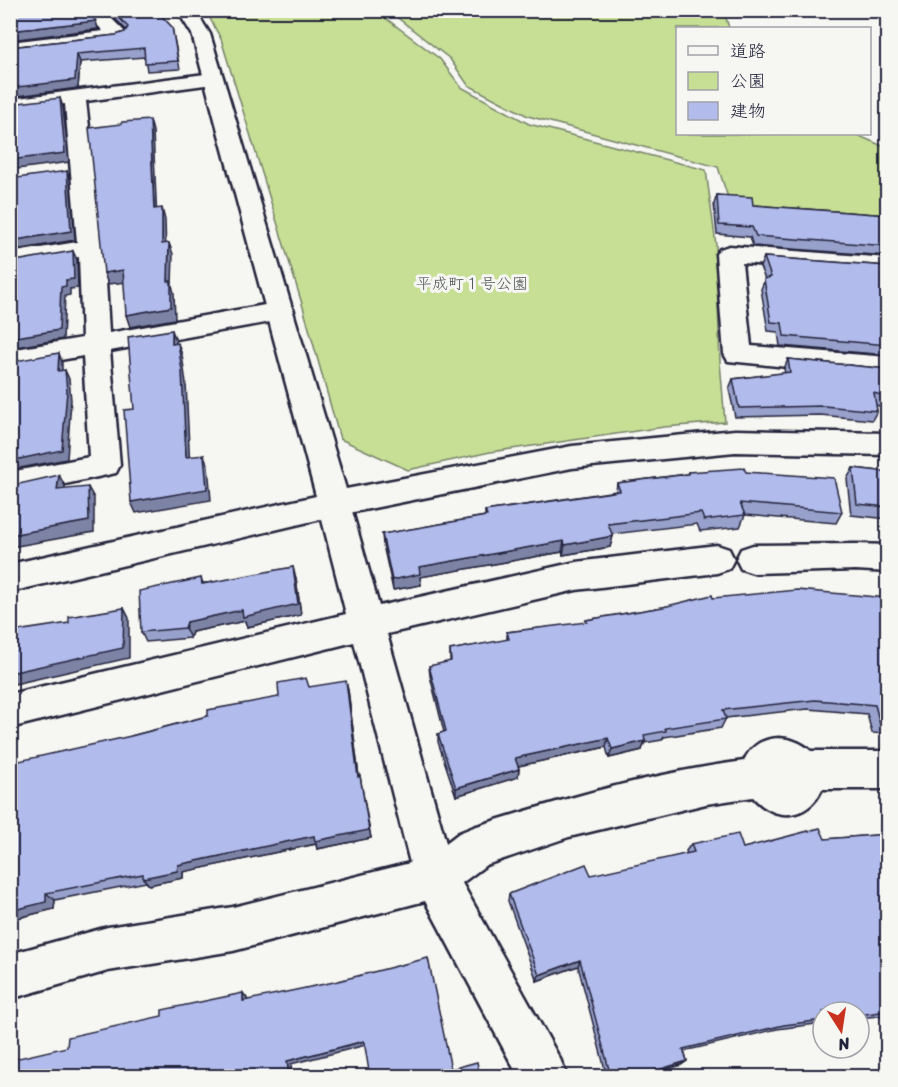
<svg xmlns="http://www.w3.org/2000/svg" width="898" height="1087" viewBox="0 0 898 1087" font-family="Sriracha,'Klee One',sans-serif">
<rect width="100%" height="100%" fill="#f6f6f2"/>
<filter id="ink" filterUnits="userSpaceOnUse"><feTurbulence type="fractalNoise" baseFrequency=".0167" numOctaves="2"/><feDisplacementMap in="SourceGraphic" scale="12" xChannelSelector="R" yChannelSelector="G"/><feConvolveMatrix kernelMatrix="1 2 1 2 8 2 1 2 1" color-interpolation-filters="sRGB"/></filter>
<g filter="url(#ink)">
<!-- green -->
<g fill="#c6df95" stroke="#748068" stroke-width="1.5">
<polygon points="206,11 376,11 440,59 461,87 529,124 706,170 716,245 720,362 725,422 664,427 490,452 408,470 340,439 303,307 221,39"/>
<polygon points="389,11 724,11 729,28 678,28 678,134 855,134 887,148 887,247 740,234 718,167 528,116 468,85 450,59"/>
</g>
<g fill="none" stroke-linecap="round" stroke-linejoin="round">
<!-- street casing -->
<g stroke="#22223b" stroke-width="5">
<g id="street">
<polygon points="83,10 103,10 128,35 125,39 118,41 10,54 10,42 103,31"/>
<polygon points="213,73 220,75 223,79 220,83 86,101 105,264 109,333 281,302 290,305 294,311 290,317 281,320 110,351 120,465 116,473 10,496 10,472 89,457 83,356 10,369 10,350 82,338 79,257 10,269 10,253 77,242 65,104 10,111 10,99"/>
<polygon points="729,246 888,258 888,274 742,263 751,346 888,357 888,377 728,361 724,354 716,254 720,249"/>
<path d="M334,492L345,495L350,504L379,606L576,562L717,545L729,549L734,559L729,569L717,573L576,590L387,634L446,843L459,833L474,827C563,799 652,773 744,761C756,733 790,732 811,751H888V789H822C808,820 775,822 753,797L706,804L569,837L486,865L462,883L560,1059L567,1076H518L425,901L233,951L108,971L10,999V954L108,927L233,907L410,863L354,642L10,728V694L346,614L318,504L323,495Z"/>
<polygon points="856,544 888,545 888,572 856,570 753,573 741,569 736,559 741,549 753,545"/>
</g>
</g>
<!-- secondary casing -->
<g stroke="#22223b" stroke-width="5">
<polygon id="secondary" points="177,10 195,10 210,34 346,489 572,446 735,430 888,433 888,455 735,452 572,468 334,516 10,592 10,564 316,496 192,34"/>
</g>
<!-- street -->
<use href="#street" fill="#f6f6f2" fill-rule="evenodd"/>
<!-- secondary -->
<use href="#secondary" fill="#f6f6f2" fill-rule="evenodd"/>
</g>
<!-- wall -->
<g fill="#98a1cb" stroke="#22223b" stroke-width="1.5">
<polygon points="107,10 156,10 172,27 180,69 147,71 145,57 80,62 78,88 10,47 116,35 125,32 126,30"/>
<polygon points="717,195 753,205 888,215 888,256 753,246 750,237 717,234 714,204"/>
<polygon points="764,257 888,266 888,355 780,346 778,332 768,331 761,289 765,279 760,267"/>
<polygon points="788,359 888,369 888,409 876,405 877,411 872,420 820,415 735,417 729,389 733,379 785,373 784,369"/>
<polygon points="853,468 888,472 888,519 851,515 847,479"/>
<polygon points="688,472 746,472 842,512 836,523 745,515 740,527 700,531 697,524 612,534 613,536 610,547 563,555 562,552 420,577 421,585 393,590 383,545 382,534 485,516 485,511 616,491 617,483 687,474"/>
<polygon points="201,578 203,583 296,578 301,615 247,627 245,621 192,632 190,638 146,642 141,632"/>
<polygon points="713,598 888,598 888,734 872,733 867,714 808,709 726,718 721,728 664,737 662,740 644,743 642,750 609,758 606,747 518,766 519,769 518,777 456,796 438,742 438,734 444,732 430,676 429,666 450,662 450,650 507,640 507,632 586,623 586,620 663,607"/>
<polygon points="309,687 348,690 359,777 371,838 317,849 316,844 183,872 183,878 149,885 146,882 55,900 54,909 10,920 131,736 279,697"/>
<polygon points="888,834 888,1015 859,1018 859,1012 823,1012 823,1023 777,1029 684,1051 687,1061 681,1065 642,1077 607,1077 578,966 537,981 508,901 509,894 687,854 686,851 691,844 743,848 825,839"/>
</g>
<!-- shaded-wall -->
<g fill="#7c83a5" stroke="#22223b" stroke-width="1.5">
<polygon points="96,21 98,29 10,40 10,31"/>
<polygon points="77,54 80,62 78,88 10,97 10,88"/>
<polygon points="60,98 63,107 69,162 10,170 10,160"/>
<polygon points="150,120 153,131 157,221 154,209"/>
<polygon points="67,171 70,180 75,240 10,251 10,241"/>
<polygon points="162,208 165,220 166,255 162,244"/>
<polygon points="169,243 173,254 172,285 174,293 175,319 130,327 126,315 168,281"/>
<polygon points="73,251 77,260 78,288 70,289 70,295 65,296 63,339 10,348 10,338 61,287 66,280"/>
<polygon points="123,270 127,282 108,284 104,273"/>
<polygon points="172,330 176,341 176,355 172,344"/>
<polygon points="178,343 182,355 186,383 190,469 186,457"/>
<polygon points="59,353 62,362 62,380 58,371"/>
<polygon points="65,370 69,379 71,400 67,459 10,470 10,461"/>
<polygon points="204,455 208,466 211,500 136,513 131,502"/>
<polygon points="59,475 65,486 63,501 57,490"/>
<polygon points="88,487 94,498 94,532 12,547 10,545 10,535"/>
<polygon points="613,536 610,547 563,555 565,545"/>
<polygon points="564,541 562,552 420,577 421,585 393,590 392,580 419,567"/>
<polygon points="293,567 296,578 301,615 247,627 245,621 192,632 190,638 185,628 187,622"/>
<polygon points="124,608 129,618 129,658 10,685 10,673"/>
<polygon points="346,681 348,690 360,785 358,777"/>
<polygon points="608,738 606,747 514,767 515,758"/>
<polygon points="645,741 642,750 609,758 612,749"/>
<polygon points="519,769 518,777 456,796 456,788"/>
<polygon points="360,776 371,838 317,849 316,844 183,872 183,878 149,885 143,878 178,865"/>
<polygon points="46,893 55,900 54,909 10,920 10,911"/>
<polygon points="580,960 578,966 537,981 539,975"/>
<polygon points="243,993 247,998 248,1006 243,1001"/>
<polygon points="364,1041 366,1045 291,1064 292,1077 289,1077 287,1061"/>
<polygon points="687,1061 681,1065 642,1077 635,1077"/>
</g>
<!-- building -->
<g fill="#b1bbec" stroke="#22223b" stroke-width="1.5">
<polygon points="10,10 86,10 96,21 10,31"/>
<polygon points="112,10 156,10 172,27 178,61 145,63 144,48 77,54 75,80 10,88 10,47 116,35 125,32 128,27"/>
<polygon points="60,98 65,153 10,160 10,104"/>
<polygon points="150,120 154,209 162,208 162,244 169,243 168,281 171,281 171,307 126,315 123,270 104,273 89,128 121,124 122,122"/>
<polygon points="67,171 71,231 10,241 10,179"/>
<polygon points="717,195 752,197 753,205 888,215 888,246 756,236 752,227 719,225"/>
<polygon points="73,251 74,279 66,280 66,286 61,287 59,330 10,338 10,262"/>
<polygon points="764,257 888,266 888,345 784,336 782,323 771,322 764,279 771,277"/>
<polygon points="172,330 172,344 178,343 182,371 186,457 204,455 207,489 131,502 124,410 134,409 128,337"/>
<polygon points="59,353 58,371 65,370 67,391 62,450 10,461 10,362"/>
<polygon points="788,359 888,369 888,397 874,393 877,411 824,406 739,408 733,379 790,372"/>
<polygon points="744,468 746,472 834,478 842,512 740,503 745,515 704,520 701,513 608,524 613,536 565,545 564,541 419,567 420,574 392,580 382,534 487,516 485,511 620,491 617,483 688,474 688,472"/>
<polygon points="853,468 888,472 888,507 857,504"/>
<polygon points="59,475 57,490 88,487 89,521 10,535 10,486"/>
<polygon points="293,567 298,604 243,617 242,610 187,622 185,628 141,632 139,591 201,578 202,584"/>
<polygon points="797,590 888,598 888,725 880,724 875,705 815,700 723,710 726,719 665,728 666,731 644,735 645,741 612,749 608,738 515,758 519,769 456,788 438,734 446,731 429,666 451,661 450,650 509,639 507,632 587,622 586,620 663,607 712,595 713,598"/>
<polygon points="124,608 123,648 10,673 10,632 69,623 69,617"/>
<polygon points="306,678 309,687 346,681 358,777 360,776 369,830 315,841 314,836 178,865 177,871 143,878 143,874 46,893 46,902 10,911 10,763 131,736 208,716 208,710 279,697 278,683"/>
<polygon points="820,828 825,839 888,834 888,1011 859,1015 859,1012 823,1012 823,1020 784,1025 683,1049 687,1061 635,1077 611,1077 580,960 539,975 509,894 586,864 591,875 694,852 691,844 738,834 743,848"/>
<polygon points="428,958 451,1069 477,1062 480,1077 370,1077 364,1041 287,1061 289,1077 10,1077 10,1060 67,1047 68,1037 162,1016 162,1010 243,993 243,1001 334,982"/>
</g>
</g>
<g text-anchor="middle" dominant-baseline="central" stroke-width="6" stroke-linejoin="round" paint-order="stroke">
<!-- far-park labels -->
<g font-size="16" fill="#4b5152" stroke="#f6f6f2">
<text x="472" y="283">平成町１号公園</text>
</g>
</g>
<!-- margin -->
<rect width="898" height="1087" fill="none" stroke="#f6f6f2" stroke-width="36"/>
<rect x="18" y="18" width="862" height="1051" fill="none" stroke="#22223b" stroke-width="2" filter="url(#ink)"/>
<!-- legend -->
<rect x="676" y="27" width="195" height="108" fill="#f6f6f2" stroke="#a1a1a9" stroke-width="1.5"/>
<rect x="688" y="46" width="30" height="9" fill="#f6f6f2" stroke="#a1a1a9" stroke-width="1.5"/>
<text x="730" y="57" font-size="18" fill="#22223b">道路</text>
<rect x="688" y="72" width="30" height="18" fill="#c6df95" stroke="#a1a1a9" stroke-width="1.5"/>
<text x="730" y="87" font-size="18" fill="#22223b">公園</text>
<rect x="688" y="102" width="30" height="18" fill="#b1bbec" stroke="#a1a1a9" stroke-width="1.5"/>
<text x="730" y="117" font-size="18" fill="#22223b">建物</text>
<!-- north arrow -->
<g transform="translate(841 1030) rotate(168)"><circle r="28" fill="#f6f6f2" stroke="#a1a1a9" stroke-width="1.5"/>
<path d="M0-4.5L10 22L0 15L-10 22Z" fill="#c8321e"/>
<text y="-9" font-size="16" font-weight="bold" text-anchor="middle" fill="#22223b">N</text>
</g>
</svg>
